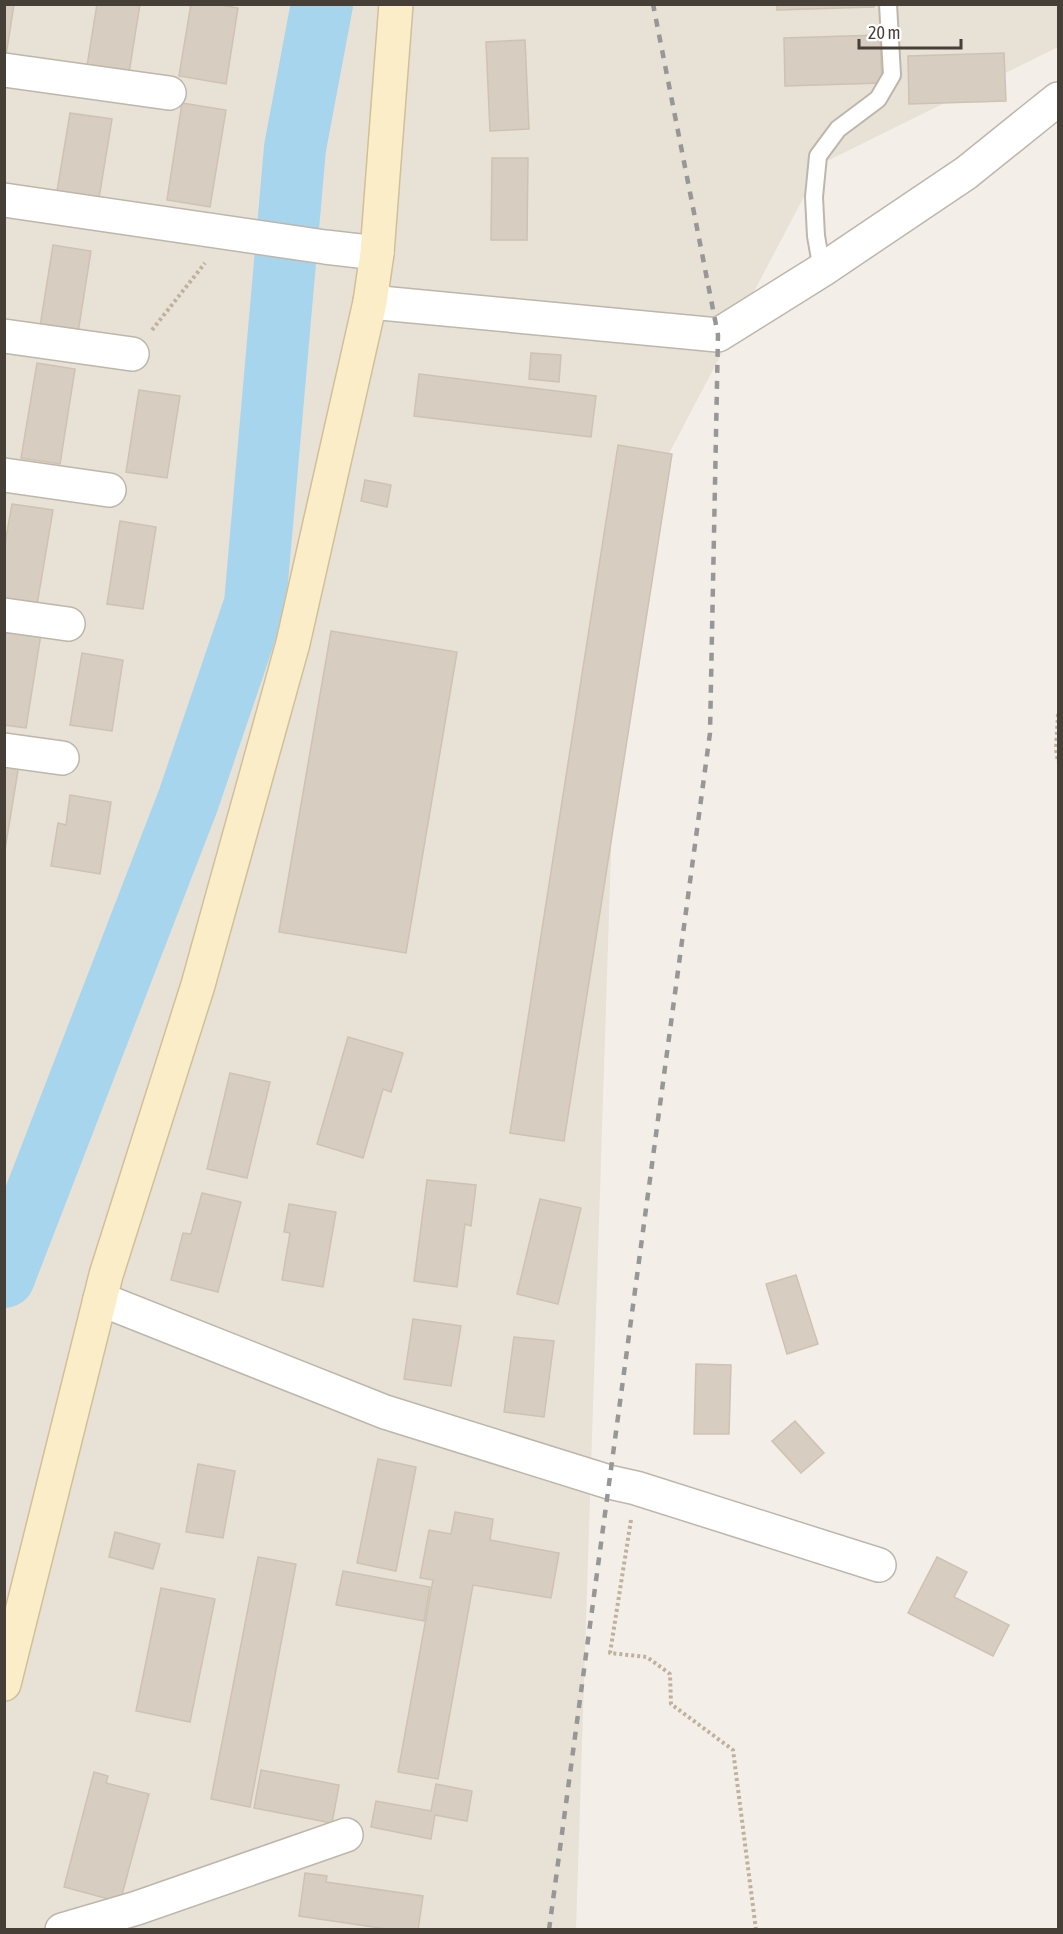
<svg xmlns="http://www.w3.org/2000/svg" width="1063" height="1934" viewBox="0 0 1063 1934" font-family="'Asap Condensed',sans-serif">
<rect width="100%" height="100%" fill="#f3efe8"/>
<!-- residential -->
<polygon fill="#e7e1d6" points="5,5 1058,5 1058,47 821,164 621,545 576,1929 5,1930"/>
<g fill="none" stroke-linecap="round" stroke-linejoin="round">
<!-- river -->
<polyline stroke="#a7d5ee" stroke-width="62" points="4,1277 188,801 255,604 295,148 322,4"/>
</g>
<!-- building -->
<g fill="#d7cdc1" stroke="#cfc2b1" stroke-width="1.5">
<polygon points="4,4 14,4 5,62"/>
<polygon points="97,4 140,4 129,73 87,66"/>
<polygon points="191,4 216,4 238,8 226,84 179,76"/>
<polygon points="777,4 874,4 874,7 777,10"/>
<polygon points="880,35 882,83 785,86 784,38"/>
<polygon points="525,40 529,129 490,131 486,42"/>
<polygon points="1004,53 1006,101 909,104 908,56"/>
<polygon points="182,103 226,110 210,207 167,200"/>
<polygon points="70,113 112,119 99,198 57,191"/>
<polygon points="492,158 528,158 527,240 491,240"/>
<polygon points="53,245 91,251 77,339 39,333"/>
<polygon points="531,353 561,355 559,382 529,379"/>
<polygon points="37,363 75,369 60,464 21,458"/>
<polygon points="419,374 596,396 591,437 414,416"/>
<polygon points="139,390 180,396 167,478 126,472"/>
<polygon points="618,445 672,454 564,1141 510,1133"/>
<polygon points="365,480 391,485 387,507 361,501"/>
<polygon points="12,504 53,510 37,605 4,599 4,549"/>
<polygon points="120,521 156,527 143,609 107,604"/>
<polygon points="4,629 41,634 26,728 4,725"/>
<polygon points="331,631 457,652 406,953 279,932"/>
<polygon points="82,653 123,660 112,731 70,725"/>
<polygon points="4,761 19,764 4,856"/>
<polygon points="70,795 111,802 100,874 51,866 58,823 66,825"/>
<polygon points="348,1037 403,1053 391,1092 383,1089 363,1158 317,1144"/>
<polygon points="230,1073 270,1082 247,1178 207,1169"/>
<polygon points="427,1180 476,1185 471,1226 465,1224 457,1287 414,1281"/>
<polygon points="202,1193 241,1202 218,1292 171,1280 183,1233 191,1234"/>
<polygon points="540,1199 581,1208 558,1304 517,1294"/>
<polygon points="289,1204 336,1212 323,1287 282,1280 290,1233 284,1232"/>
<polygon points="796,1275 818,1344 787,1354 766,1284"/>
<polygon points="413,1319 461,1326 451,1386 404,1379"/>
<polygon points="514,1337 554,1341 544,1417 504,1412"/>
<polygon points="696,1364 731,1365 729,1434 694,1434"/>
<polygon points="795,1421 824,1453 801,1473 772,1441"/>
<polygon points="378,1459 416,1467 396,1571 357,1563"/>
<polygon points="198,1464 235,1471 223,1538 186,1532"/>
<polygon points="455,1512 493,1519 490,1540 559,1553 551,1598 473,1585 438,1779 398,1772 433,1580 420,1578 429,1530 451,1534"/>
<polygon points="115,1532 160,1544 153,1569 109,1557"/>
<polygon points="258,1557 296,1564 250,1807 211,1799"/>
<polygon points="937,1557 967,1572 954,1597 1009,1625 993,1656 908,1613"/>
<polygon points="343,1571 430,1587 424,1621 336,1605"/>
<polygon points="161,1588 215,1599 190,1722 136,1711"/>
<polygon points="261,1770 339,1785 332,1823 254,1808"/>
<polygon points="94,1772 108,1776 106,1783 149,1794 120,1902 64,1887"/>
<polygon points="436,1784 472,1791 467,1821 435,1815 431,1839 371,1827 376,1801 431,1811"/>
<polygon points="305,1873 327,1876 326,1882 423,1896 418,1930 394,1930 299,1916"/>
</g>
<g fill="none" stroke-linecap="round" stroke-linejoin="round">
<!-- lane casing -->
<g stroke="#beb6ab" stroke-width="20">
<polyline id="lane" points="822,270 816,236 814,197 818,156 838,129 878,99 892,75 888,4"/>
</g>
<!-- street casing -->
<g stroke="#beb6ab" stroke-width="36">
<g id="street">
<polyline points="4,70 169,93"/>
<polyline points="4,200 325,247 377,253"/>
<polyline points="370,302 718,335 822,270 966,173 1058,99"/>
<polyline points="4,336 132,354"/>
<polyline points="4,475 109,490"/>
<polyline points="4,615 68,624"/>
<polyline points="4,750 62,758"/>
<polyline points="100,1299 385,1412 609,1482 636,1488 879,1565"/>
<polyline points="62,1930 137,1908 346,1835"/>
</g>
</g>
<!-- secondary casing -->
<g stroke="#d1bf99" stroke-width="36">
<polyline id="secondary" points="4,1684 106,1275 198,985 293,643 370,302 377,253 396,4"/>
</g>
<!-- path -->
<g stroke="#c0b19d" stroke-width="4" stroke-dasharray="3 3" stroke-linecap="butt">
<polyline points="152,330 205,263"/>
<polyline points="1058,714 1056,749 1058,762"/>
<polyline points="631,1520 610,1653 647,1657 670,1674 671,1704 733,1750 756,1930"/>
</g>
<!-- lane -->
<use href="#lane" stroke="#fff" stroke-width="16"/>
<!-- street -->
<use href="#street" stroke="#fff" stroke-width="33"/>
<!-- secondary -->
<use href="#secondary" stroke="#fcedc9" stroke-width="33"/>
<!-- rail -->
<polyline stroke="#979797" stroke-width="4.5" stroke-dasharray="8 8" stroke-linecap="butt" points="549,1930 710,733 718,335 653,4"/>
</g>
<!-- border -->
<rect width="1063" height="1934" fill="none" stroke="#463f37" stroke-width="12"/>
<!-- scale -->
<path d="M859 39v9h102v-9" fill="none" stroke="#463f37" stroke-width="3"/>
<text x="868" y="39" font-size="18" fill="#463f37" stroke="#ffffff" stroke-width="4.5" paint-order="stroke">20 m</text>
</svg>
